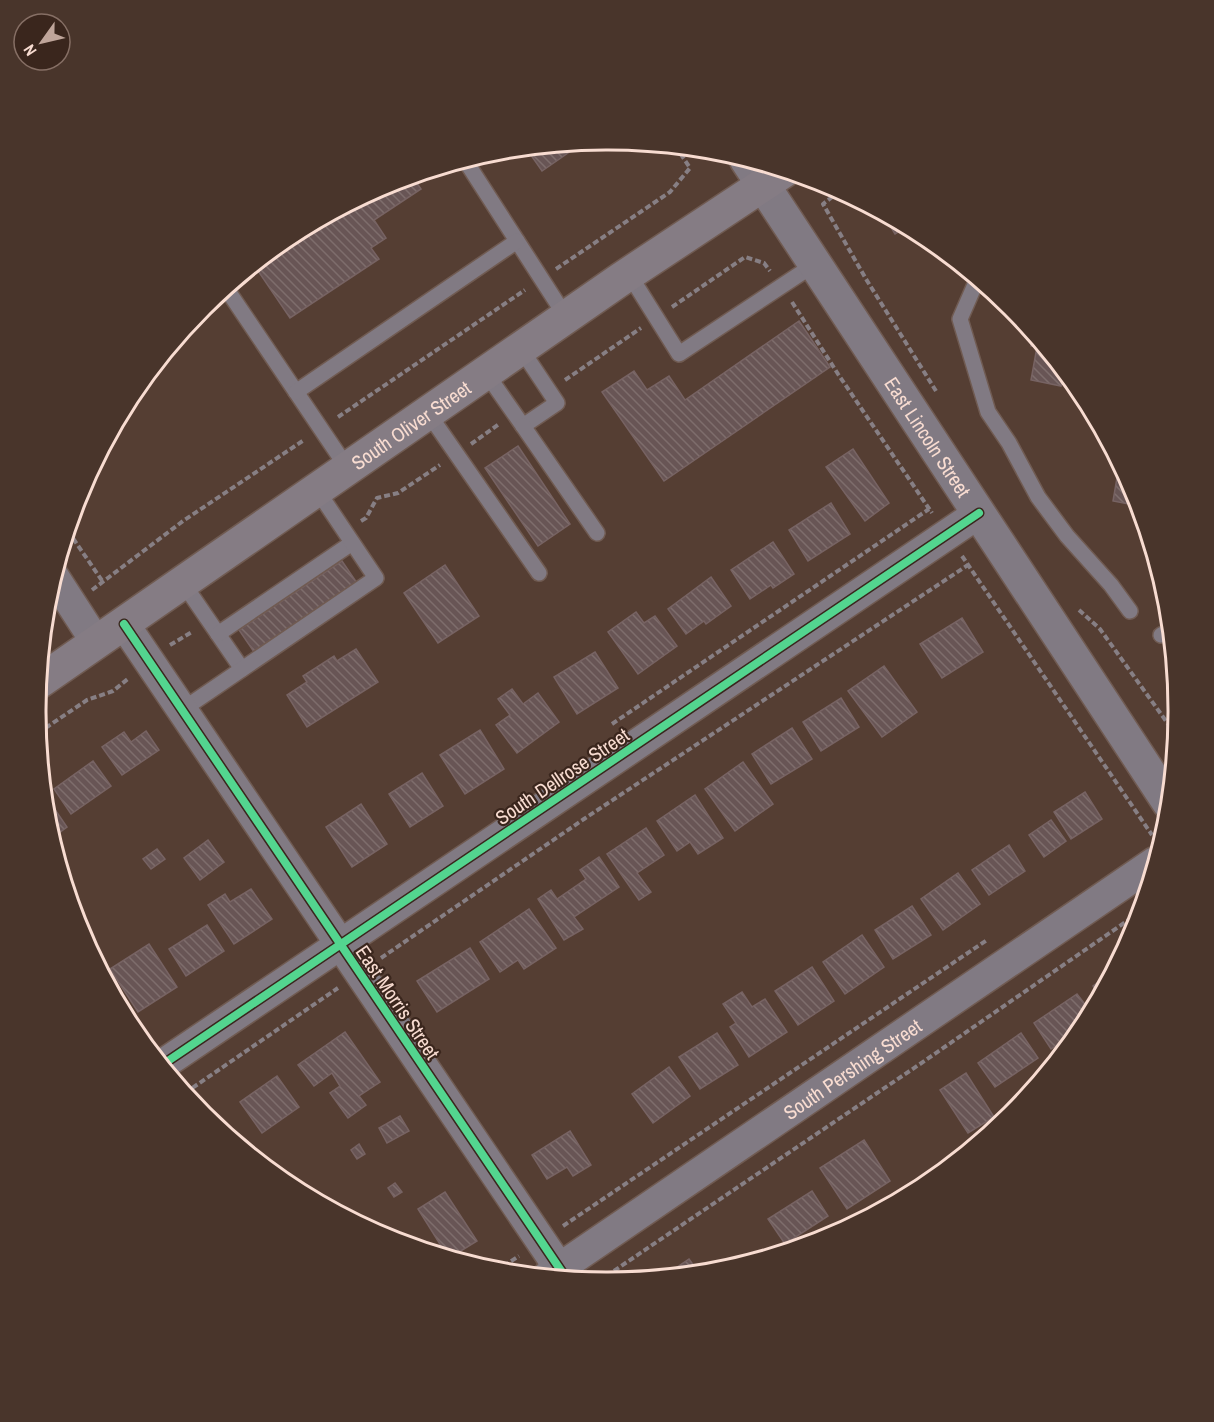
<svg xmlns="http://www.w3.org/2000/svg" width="1214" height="1422" viewBox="0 0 1214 1422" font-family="'Archivo Narrow',sans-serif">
<defs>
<pattern id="building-back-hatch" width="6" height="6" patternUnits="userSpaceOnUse" patternTransform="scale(1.5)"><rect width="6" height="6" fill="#685555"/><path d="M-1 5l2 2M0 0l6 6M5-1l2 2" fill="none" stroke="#7e6d6c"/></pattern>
</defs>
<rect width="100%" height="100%" fill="#553e33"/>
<!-- building -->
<g fill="url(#building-back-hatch)" stroke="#776363" stroke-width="1.5">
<polygon points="584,142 542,171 526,148"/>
<polygon points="412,176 421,189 374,220 386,238 371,248 379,259 290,318 254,265 290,236 389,183"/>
<polygon points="883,214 906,227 895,234"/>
<polygon points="799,321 830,367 664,481 602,392 634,371 647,390 669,376 685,400"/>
<polygon points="1033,334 1064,372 1061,386 1031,380 1037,347 1031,346"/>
<polygon points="518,446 570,524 538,546 485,468"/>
<polygon points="853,449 889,503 865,521 826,467"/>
<polygon points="1118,472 1124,473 1135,493 1139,506 1113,501"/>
<polygon points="831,503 850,534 808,561 789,530"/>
<polygon points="773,542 794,574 773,588 771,585 750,599 731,570"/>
<polygon points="342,561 357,583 254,652 239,630"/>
<polygon points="445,565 479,616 438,643 404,593"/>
<polygon points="711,577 731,606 706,624 704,621 686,634 668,609"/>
<polygon points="636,612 644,623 655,616 677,646 638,674 608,632"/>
<polygon points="962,618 983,652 942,678 920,644"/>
<polygon points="356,649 378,682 307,727 287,695 307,682 303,676 334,656 337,661"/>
<polygon points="595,652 618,688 577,714 554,677"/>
<polygon points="884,666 917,712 882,737 848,691"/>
<polygon points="512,689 523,704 538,693 559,722 517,753 496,725 510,715 498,699"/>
<polygon points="841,698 859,727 821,751 803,722"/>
<polygon points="792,728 812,759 771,784 752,754"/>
<polygon points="480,730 504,769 465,794 440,755"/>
<polygon points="146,731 159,750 122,775 102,747 124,732 131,742"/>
<polygon points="93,761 111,786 71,814 54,789"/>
<polygon points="743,762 773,804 735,831 705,789"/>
<polygon points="422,773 443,806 410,827 389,794"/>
<polygon points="1085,792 1102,819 1071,839 1054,812"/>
<polygon points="45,795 67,827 52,838 47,822"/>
<polygon points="695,795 723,838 698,854 690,842 677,851 657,821"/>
<polygon points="361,804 387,844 352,867 326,827"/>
<polygon points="1051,820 1066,841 1044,857 1029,835"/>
<polygon points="646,828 664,855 637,873 651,892 639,900 607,854"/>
<polygon points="208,840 224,862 200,880 184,858"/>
<polygon points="1009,845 1025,871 989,895 972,870"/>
<polygon points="157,849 165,859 151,869 143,859"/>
<polygon points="599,857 619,887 574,917 583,929 564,940 538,899 551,890 557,899 586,879 580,870"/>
<polygon points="958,873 980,904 943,930 921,899"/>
<polygon points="251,889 272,919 234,944 208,905 225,894 230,902"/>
<polygon points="912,906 931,935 893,959 875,930"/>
<polygon points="529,909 556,948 524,969 518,960 500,972 480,942"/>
<polygon points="207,925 224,951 186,976 169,949"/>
<polygon points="862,935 884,967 845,994 823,962"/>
<polygon points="149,944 177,987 138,1012 110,969"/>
<polygon points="470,948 489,979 437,1012 417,981"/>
<polygon points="812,967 834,1001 798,1025 775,991"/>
<polygon points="1111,973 1099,996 1093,986"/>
<polygon points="742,992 752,1007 765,999 787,1032 749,1057 730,1027 736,1023 723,1004"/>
<polygon points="1077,994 1091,1012 1082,1028 1051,1049 1034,1023"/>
<polygon points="345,1032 380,1082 359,1096 366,1105 348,1118 330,1093 340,1086 332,1073 314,1086 298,1065"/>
<polygon points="717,1033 738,1065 700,1089 679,1057"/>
<polygon points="1021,1033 1038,1058 995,1087 978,1063"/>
<polygon points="669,1067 690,1096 653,1123 632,1094"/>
<polygon points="966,1073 994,1117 968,1133 940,1090"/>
<polygon points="277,1076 299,1107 262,1133 240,1102"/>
<polygon points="400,1116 409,1131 387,1143 379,1128"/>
<polygon points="215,1119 225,1132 211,1121"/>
<polygon points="570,1131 591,1165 573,1176 567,1167 547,1179 532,1155"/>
<polygon points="864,1140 890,1181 847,1209 820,1168"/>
<polygon points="359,1144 365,1154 357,1159 351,1150"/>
<polygon points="395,1183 402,1192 394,1197 388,1188"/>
<polygon points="812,1191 828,1216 785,1244 768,1219"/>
<polygon points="445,1192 477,1241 451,1257 448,1257 418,1209"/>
<polygon points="689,1259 699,1273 664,1276"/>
</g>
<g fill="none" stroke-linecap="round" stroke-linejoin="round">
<!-- service casing -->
<g stroke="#705b52" stroke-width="18">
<g id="service">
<polyline points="465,160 566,317"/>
<polyline points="629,274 679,354 815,264"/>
<polyline points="977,280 960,319 988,412 1009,443 1038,497 1067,536 1111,585 1130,611"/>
<polyline points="226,288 348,469"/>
<polyline points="486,373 523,426 557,403 521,349"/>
<polyline points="296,392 517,241"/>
<polyline points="428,413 539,573"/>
<polyline points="523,426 597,533"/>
<polyline points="183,583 242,669"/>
<polyline points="218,634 352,543"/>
<polyline points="1161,635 1170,630"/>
<polyline points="182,710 376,578 317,490"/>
</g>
</g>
<!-- minor casing -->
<g stroke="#705b52" stroke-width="33">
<g id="minor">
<polyline points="54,577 96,642"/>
<polyline points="124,624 566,1278"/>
<polyline points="162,1065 979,513"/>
<path id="s1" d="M548,1276L1155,862"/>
</g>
</g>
<!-- tertiary casing -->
<g stroke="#705b52" stroke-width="36">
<g id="tertiary">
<path id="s2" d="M746,159L1169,803"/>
</g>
</g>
<!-- secondary casing -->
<g stroke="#705b52" stroke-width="36">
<g id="secondary">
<path id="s3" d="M39,682L621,279L784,171"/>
</g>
</g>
<!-- path -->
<g stroke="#877f84" stroke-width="4" stroke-dasharray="6 3" stroke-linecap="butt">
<polyline points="840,191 823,204 866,279 936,391"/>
<polyline points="556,269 670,192 690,168 676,147"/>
<polyline points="792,302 838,374 932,513"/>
<polyline points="672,307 745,257 764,263 770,271"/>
<polyline points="565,380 641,328"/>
<polyline points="338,417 525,290"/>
<polyline points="471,444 499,424"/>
<polyline points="361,521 366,518 377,498 398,493 440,465"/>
<polyline points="68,531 103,582"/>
<polyline points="962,556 1152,835"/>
<polyline points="92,590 183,521 304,440"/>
<polyline points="1079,610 1100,629 1176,735"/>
<polyline points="45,620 48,623"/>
<polyline points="170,645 192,632"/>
<polyline points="612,724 929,509"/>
<polyline points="38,733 87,700 113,691 129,678"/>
<polyline points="381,958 584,819 968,565"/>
<polyline points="185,1093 338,988"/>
<polyline points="563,1226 987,940"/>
<polyline points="496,1271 519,1256"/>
<polyline points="599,1281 920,1064 1140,912"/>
</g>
<!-- service -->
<use href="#service" stroke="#817a83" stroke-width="15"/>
<!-- minor -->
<use href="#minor" stroke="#817a83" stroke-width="30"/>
<!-- tertiary -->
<use href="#tertiary" stroke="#817a83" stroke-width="33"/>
<!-- secondary -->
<use href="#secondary" stroke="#857c84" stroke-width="33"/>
<!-- cycleway casing -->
<g stroke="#3a261d" stroke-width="11">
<g id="cycleway">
<polyline points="124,624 566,1278"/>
<polyline points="162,1065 979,513"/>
</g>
</g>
<!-- cycleway -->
<use href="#cycleway" stroke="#53d58f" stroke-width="8"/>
</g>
<g text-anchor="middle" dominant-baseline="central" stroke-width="4.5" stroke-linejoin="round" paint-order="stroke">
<!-- street labels -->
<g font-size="20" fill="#f8dcd1" stroke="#3a261d">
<text stroke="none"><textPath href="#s3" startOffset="452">South Oliver Street</textPath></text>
<text stroke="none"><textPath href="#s2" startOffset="332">East Lincoln Street</textPath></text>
<text transform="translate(562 776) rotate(-34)">South Dellrose Street</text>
<text transform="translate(398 1002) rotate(56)">East Morris Street</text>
<text stroke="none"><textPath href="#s1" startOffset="368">South Pershing Street</textPath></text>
</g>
</g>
<!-- crop -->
<path d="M0 0H1214V1422H0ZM606 150H608A560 560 0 0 1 1168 710V712A560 560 0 0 1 608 1272H606A560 560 0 0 1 46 712V710A560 560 0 0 1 606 150Z" fill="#49352b" fill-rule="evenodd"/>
<path fill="none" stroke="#f8dcd1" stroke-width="3" d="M606 150H608A560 560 0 0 1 1168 710V712A560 560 0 0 1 608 1272H606A560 560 0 0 1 46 712V710A560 560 0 0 1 606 150Z"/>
<!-- north arrow -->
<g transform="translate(42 42) rotate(236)"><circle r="28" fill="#3a261d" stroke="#866f65" stroke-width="1.5"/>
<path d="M0-4.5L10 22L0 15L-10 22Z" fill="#bfa59a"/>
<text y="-9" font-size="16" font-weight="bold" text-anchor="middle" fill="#f8dcd1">N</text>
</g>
</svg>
